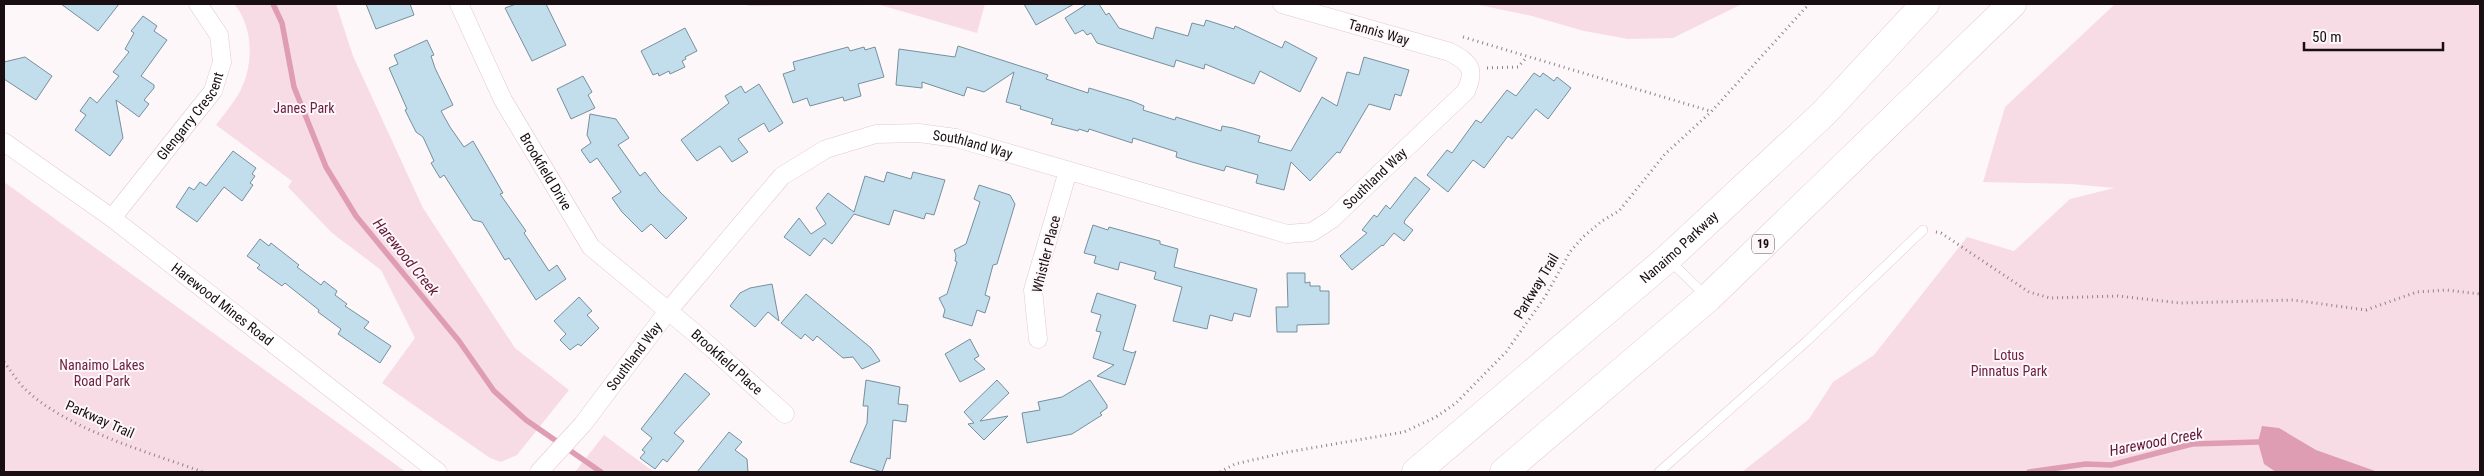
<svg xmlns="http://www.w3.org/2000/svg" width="2484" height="476" viewBox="0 0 2484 476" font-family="'Roboto Condensed',sans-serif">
<rect width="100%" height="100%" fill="#fdf7f9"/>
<!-- green -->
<g fill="#f8dce5">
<path d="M234,4H336L353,56L423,208L515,348L569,390L517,455L501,462L490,458L382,383L415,338L381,270L332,233L288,187L292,181L216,125C224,114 233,104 239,93C254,67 254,27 234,4Z"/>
<polygon points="747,4 985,4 977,33 880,5 748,6"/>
<polygon points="1474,4 1742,4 1673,38 1628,39 1584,31 1532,16"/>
<polygon points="2115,4 2480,4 2480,472 1742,472 1809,419 1833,382 1874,355 1967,237 2014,251 2070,199 2114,188 2071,184 1983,182 2005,107"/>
<polygon points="4,182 406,472 4,472"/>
<polygon points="604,435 654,472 575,472"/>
</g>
<!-- water -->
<polygon fill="#df9db3" points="2262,426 2279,428 2316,450 2378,472 2276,472 2264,464 2258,442"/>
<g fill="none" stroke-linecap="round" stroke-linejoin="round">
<!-- stream -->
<g stroke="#df9db3" stroke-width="5.5">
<polyline points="273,4 282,23 294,87 326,167 356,216 459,341 494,391 526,420 601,472"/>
<polyline points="2029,472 2086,464 2111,465 2192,444 2258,442"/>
</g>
</g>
<!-- building -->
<g fill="#c2ddec" stroke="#76909d">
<polygon points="61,4 119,4 98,31"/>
<polygon points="366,4 410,4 414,15 376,29"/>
<polygon points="516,4 546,4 566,45 532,61 505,8"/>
<polygon points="1024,4 1074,4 1036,25"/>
<polygon points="1087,4 1099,4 1106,15 1109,13 1119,28 1153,39 1156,27 1188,36 1192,23 1204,26 1206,20 1234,29 1235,26 1282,48 1285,41 1317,58 1300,92 1260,71 1254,84 1205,64 1204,69 1176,60 1174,67 1097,43 1091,33 1087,35 1083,30 1075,34 1065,18"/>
<polygon points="143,16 157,26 154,31 167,40 141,76 154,85 154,88 144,100 149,104 139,117 116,100 123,138 110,156 75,130 86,115 80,111 90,97 97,103 119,76 113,72 129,52 125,49 134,33 131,31"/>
<polygon points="685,28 697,51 685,57 686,59 682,61 685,67 670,74 669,71 659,76 658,73 653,75 641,51"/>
<polygon points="427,40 434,55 431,56 435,68 453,105 441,111 450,127 464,147 473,141 503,193 500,194 526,231 524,233 549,271 557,265 566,279 536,300 509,258 505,260 482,222 473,220 444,175 440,178 431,163 434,161 423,137 416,132 405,110 407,109 389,68 398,64 394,55"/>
<polygon points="958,46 1048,75 1046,79 1088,93 1089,88 1132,101 1144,106 1143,110 1175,120 1176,117 1221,131 1222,126 1233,128 1260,136 1258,142 1291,151 1322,97 1337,106 1347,72 1359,75 1364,57 1409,70 1401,96 1395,94 1390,110 1369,104 1340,153 1337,152 1310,181 1291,162 1284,190 1256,183 1258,175 1226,166 1224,171 1192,162 1176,157 1177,152 1133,138 1132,143 1089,129 1088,132 1079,129 1078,131 1051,124 1053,119 1020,109 1021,106 1006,102 1014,72 984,92 967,87 964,96 922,82 922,88 896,85 899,49 955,57"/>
<polygon points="848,47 850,51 864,47 865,50 875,47 884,77 858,84 861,96 844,101 843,97 810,106 807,98 793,103 783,74 795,70 793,62"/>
<polygon points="25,57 52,76 36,100 4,79 4,62"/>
<polygon points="1534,73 1540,77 1543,73 1554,81 1557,77 1571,88 1548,119 1536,109 1512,139 1508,136 1484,168 1473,160 1448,192 1427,175 1447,150 1452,153 1476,120 1481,123 1507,90 1516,96"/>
<polygon points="583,76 592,92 588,95 595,108 571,119 557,89"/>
<polygon points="759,84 783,123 769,132 764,123 738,139 748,152 732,162 720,146 697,161 681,140 729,103 725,96 741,86 745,93"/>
<polygon points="590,114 616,119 629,138 618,145 640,176 645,172 660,192 687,218 666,239 651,224 642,232 622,212 612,198 621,192 597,158 590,163 581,150 591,143 587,135"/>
<polygon points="233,151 256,168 252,174 255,176 250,183 253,185 242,201 224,187 197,222 176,207 189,187 194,190 200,182 206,186"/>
<polygon points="887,172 911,179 913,172 945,180 934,215 926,213 924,219 894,210 889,225 854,214 832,244 824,238 810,256 784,237 799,218 811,234 826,224 816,208 828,193 854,212 865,176 884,182"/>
<polygon points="1415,177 1430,189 1405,220 1404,223 1413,230 1404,241 1394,233 1383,246 1382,245 1352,270 1340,256 1367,233 1362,230 1374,215 1377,217 1386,205 1390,209"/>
<polygon points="979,185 1010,195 1015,204 997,264 993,265 985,295 990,297 985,313 977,310 972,326 943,317 945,310 939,298 947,294 957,262 955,261 956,255 954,250 966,244 980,202 974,199"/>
<polygon points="1093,225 1108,230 1109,227 1160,241 1160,244 1178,249 1174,267 1257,289 1250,317 1234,313 1232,321 1210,315 1207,329 1173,321 1182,287 1154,279 1156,272 1120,262 1118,270 1094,263 1096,256 1084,253"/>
<polygon points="260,239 269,246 271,243 299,265 297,267 321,285 324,281 337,291 335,295 347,304 345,306 369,322 364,328 391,346 380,363 338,334 341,329 318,312 319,310 285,283 282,286 257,268 260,265 247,256"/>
<polygon points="1287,273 1305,273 1305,283 1310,282 1310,286 1320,286 1320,291 1329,291 1329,324 1297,325 1297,332 1277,332 1276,307 1288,307"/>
<polygon points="772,284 779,321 768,312 755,327 730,306 740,293 750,288"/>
<polygon points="1097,293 1136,305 1123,350 1133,353 1136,351 1125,385 1097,376 1114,365 1093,358 1101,332 1096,331 1101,315 1091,312"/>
<polygon points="806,294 871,348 880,361 862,369 853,357 843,358 817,336 813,341 805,334 801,339 781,323"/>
<polygon points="579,297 592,311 587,315 599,328 581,346 578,344 570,350 560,340 566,334 554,321"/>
<polygon points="970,339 979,356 974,359 985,369 960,382 945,354"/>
<polygon points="685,373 710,394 674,433 684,441 667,462 663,459 655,469 640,458 645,452 642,450 652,438 641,429"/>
<polygon points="866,380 900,387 898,404 908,405 906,422 893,420 890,459 887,458 882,472 850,462 867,423 868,406 863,406"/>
<polygon points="997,380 1009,393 980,421 1008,416 984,440 968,424 974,423 964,412"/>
<polygon points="1090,380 1107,405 1107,408 1100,413 1102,415 1072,434 1027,443 1022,413 1040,410 1038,402 1062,397"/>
<polygon points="729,432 742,442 735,450 747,459 748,472 697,472"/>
</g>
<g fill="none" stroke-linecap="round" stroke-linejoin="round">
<!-- service casing -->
<g stroke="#e5c7d0" stroke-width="10">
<g id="service">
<polyline points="1669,260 1706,296"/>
<polyline points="1659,472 1807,341 1923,230"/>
</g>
</g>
<!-- minor casing -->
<g stroke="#e5c7d0" stroke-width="19">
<g id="minor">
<path id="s1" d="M459,4L503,100L591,247L696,334L785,414"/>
<path id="s2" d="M4,142L112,218L438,472"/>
<path id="s3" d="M112,218L213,91L222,62L219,35L198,4"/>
<polyline points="1038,339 1033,290 1068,171"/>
<path id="s4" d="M539,472L583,424L668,311L782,176L826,149L876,134L919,133L956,138L1287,234L1312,232L1332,219L1466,91C1476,69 1470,63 1450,52L1282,4"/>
</g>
</g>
<!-- motorway casing -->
<g stroke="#e5c7d0" stroke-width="29">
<g id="motorway">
<path id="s5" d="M1416,472L1667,259L1824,113L1925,4"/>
<polyline points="1504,472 1708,298 2012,4"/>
</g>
</g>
<!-- path -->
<g stroke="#8d8588" stroke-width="3" stroke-dasharray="1 4" stroke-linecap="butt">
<polyline points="1463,37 1710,111"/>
<polyline points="1487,68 1518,67 1526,58"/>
<polyline points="1936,232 1941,233 2029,292 2050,298 2118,296 2180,303 2293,300 2366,310 2417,292 2446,290 2480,294"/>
<path d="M4,362C11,371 17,381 25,389C68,430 148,452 203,472"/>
<polyline points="1220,472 1235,464 1288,452 1404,432 1436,417 1456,403 1506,352 1545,297 1570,252 1583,237 1602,221 1619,211 1665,154 1711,112 1809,4"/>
</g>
<!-- service -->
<use href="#service" stroke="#fff" stroke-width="9"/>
<!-- minor -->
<use href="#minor" stroke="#fff" stroke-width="18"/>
<!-- motorway -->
<use href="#motorway" stroke="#fff" stroke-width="28"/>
</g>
<g text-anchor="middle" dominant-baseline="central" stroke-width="4" stroke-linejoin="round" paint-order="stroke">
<!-- shield labels -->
<rect fill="#fdf7f9" stroke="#5d5557" stroke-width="1" x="1752" y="234.5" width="22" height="19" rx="4"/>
<g font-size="12" font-weight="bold" fill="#190f12">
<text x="1763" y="244">19</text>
</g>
<!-- street labels -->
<g font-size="14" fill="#190f12" stroke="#fdf7f9">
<text transform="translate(1379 32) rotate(16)">Tannis Way</text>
<text stroke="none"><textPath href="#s3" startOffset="129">Glengarry Crescent</textPath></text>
<text stroke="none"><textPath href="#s4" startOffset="585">Southland Way</textPath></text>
<text stroke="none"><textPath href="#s1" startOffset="189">Brookfield Drive</textPath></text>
<text stroke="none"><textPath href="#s4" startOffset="1020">Southland Way</textPath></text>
<text stroke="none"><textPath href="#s5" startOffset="346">Nanaimo Parkway</textPath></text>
<text transform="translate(1046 254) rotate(-76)">Whistler Place</text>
<text transform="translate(1536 286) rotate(-59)">Parkway Trail</text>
<text stroke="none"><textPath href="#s2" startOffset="272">Harewood Mines Road</textPath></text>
<text stroke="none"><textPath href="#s4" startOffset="150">Southland Way</textPath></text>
<text stroke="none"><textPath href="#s1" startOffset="455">Brookfield Place</textPath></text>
<text transform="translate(100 419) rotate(24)">Parkway Trail</text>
</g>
<!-- park labels -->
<g font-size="14" fill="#6e2142" stroke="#fdf7f9">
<text x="304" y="108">Janes Park</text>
<text x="2009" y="355">Lotus<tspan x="2009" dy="16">Pinnatus Park</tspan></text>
<text x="102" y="365">Nanaimo Lakes<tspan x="102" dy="16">Road Park</tspan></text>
</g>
<!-- water labels -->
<g font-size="15" font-style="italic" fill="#611538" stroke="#fdf7f9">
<text transform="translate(406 257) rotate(51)">Harewood Creek</text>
<text transform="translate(2156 442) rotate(-11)">Harewood Creek</text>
</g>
</g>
<!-- border -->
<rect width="2484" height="476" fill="none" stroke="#190f12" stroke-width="10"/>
<!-- scale -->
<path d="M2304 42v8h139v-8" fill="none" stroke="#190f12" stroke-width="2.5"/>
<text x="2312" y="42" font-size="15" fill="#190f12" stroke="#fdf7f9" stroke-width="4" paint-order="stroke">50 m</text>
</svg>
